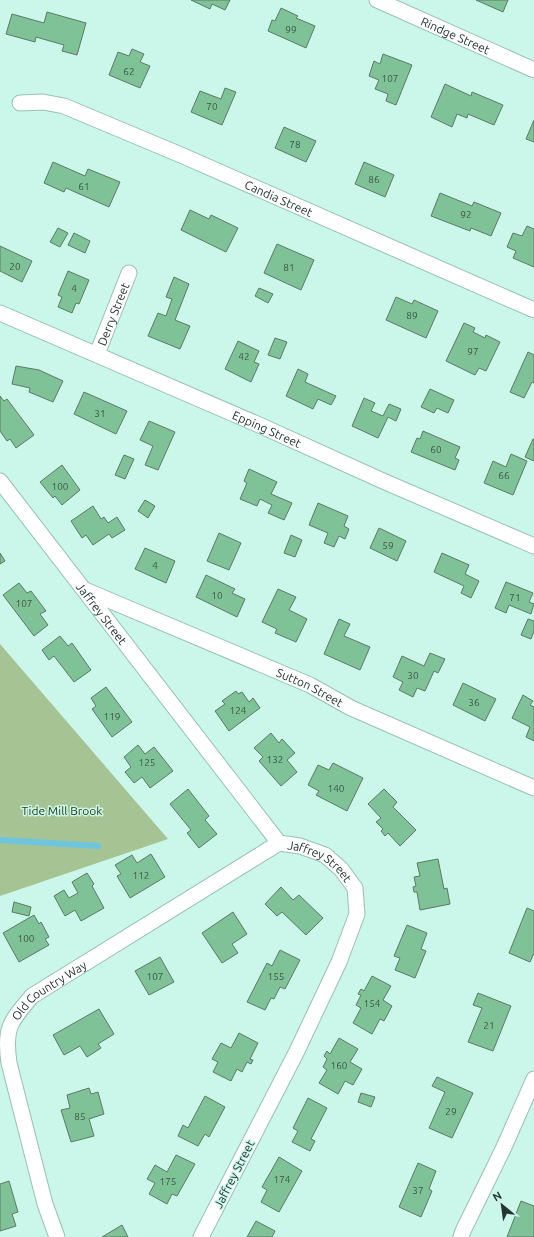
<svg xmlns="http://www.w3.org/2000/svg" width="534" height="1237" viewBox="0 0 534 1237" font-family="Ubuntu,sans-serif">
<rect width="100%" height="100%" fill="#cbf6ea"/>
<!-- green -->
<polygon fill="#a5c393" points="0,644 168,839 0,896"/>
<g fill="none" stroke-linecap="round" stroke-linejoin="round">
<!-- stream -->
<polyline stroke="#6ec5de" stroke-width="6" points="0,840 98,846"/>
</g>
<!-- building -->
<g fill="#80c297" stroke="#5c7a66">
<polygon points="191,0 230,0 225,10 212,4 210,9"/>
<polygon points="476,0 508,0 503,12"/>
<polygon points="281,8 298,16 296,18 315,26 306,48 268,31 272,20 275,21"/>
<polygon points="47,12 86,23 77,55 62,51 64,45 36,37 35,42 6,34 12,14 44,23"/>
<polygon points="132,49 144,54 140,62 150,66 140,88 109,75 118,52 129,56"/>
<polygon points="383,54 412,65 396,105 386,101 388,94 375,89 379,80 369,76 374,61 380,64"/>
<polygon points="445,84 471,96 472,92 503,105 494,125 468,114 467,118 457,114 452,127 431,117"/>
<polygon points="225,88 236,92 222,125 191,112 200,91 221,99"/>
<polygon points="534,120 534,142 526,139"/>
<polygon points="284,127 316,141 306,162 275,148"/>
<polygon points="53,162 85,176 88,169 120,182 109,207 66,188 64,192 44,183"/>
<polygon points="364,162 394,175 385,197 355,184"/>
<polygon points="440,193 472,206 474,202 501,213 491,236 471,228 470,231 431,216"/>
<polygon points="190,210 209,219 211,215 238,228 226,252 181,230"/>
<polygon points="527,226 534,229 534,267 513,258 516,251 507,247 513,233 522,236"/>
<polygon points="58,228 68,233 60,247 50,242"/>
<polygon points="74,233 90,241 85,253 68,245"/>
<polygon points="277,244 314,260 301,290 264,273"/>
<polygon points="0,246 32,261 22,282 0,271"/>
<polygon points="68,271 89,280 79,304 76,303 72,313 58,307 62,297 58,295"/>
<polygon points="174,277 189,284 175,320 190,326 180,349 148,336 158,313 166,316 172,299 166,297"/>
<polygon points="259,288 273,294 268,303 255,296"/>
<polygon points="396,297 412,304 414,300 438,311 426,338 386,320"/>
<polygon points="464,323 475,328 473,332 485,338 486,335 500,342 486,371 479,368 475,375 446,361"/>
<polygon points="275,338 287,342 280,359 268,355"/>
<polygon points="238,341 259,351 254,362 259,364 251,382 225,369"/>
<polygon points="528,352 534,355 534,383 532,382 524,398 510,392"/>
<polygon points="16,366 39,370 63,381 53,402 29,392 30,388 12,384"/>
<polygon points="298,369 308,374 305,382 336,396 331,405 318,399 313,409 286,396"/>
<polygon points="430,389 454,400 448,413 437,408 434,413 421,407"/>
<polygon points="84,392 127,411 116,434 74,414"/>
<polygon points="0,396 4,401 7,399 34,435 16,448 10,439 7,441 0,431"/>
<polygon points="364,398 375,403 371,411 383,416 389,404 401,409 396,421 388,417 378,438 352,426"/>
<polygon points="149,421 175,432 158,470 145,465 153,446 140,440"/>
<polygon points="423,431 460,447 455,458 459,460 455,470 411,452 417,438 420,439"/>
<polygon points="533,439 534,439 534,461 525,457"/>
<polygon points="511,454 527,461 513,495 484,483 493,461 506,467"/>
<polygon points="124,455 134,459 125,479 115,475"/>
<polygon points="62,465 80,490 62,505 55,496 53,498 40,482"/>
<polygon points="249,469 277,482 271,494 292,503 284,520 268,513 272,505 260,499 257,506 240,499 247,483 244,481"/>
<polygon points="145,500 155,506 148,518 138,511"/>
<polygon points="318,503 348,516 344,526 349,529 345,539 339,536 334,547 324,543 328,533 309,525"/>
<polygon points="93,506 101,519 104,517 108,523 117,517 125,530 112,538 109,534 93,545 86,535 82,538 71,521"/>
<polygon points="379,528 406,541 397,561 370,548"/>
<polygon points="219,533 241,543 229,570 207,561"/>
<polygon points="291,535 302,540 295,557 284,553"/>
<polygon points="145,548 175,561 166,583 135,569"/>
<polygon points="0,553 5,561 0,564"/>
<polygon points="442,553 469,565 465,574 479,581 471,598 461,593 464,586 434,572"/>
<polygon points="206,575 235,589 232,593 245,599 237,617 196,597"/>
<polygon points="506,582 533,593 529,602 534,604 531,614 509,605 506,613 495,608"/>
<polygon points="19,583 27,593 31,591 46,611 40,614 48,625 34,636 3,595"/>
<polygon points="278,589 296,597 289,610 307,619 296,642 275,633 277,629 262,622"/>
<polygon points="339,619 350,624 344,636 370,647 360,670 324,654"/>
<polygon points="528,619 534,621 534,631 531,639 521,635"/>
<polygon points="60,636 68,646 72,643 91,670 74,682 54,656 49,660 42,650"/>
<polygon points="430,653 445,659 438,673 434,671 425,691 417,688 413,697 399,690 403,682 393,677 402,656 424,666"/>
<polygon points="463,683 496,699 485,721 453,705"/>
<polygon points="106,687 132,722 112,737 92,709 96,706 91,698"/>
<polygon points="236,691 238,694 242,692 249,702 253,698 260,708 229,731 215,711 225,704 222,701"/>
<polygon points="523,695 533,701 530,705 534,707 534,741 526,737 530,727 512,718"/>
<polygon points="271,733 279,743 282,739 295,753 287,760 297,772 281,786 259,761 263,757 254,748"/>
<polygon points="138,745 145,754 154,747 173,771 150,788 142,777 134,783 125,772 131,767 124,757"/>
<polygon points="333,763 363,778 347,811 316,795 319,791 308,785 318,765 329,770"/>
<polygon points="188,789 209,816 205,820 217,834 199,848 187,833 191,830 170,804"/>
<polygon points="384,789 397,802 393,807 416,830 400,846 388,833 385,836 381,831 383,829 376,822 381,818 368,804"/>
<polygon points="151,854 165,877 130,898 117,876 121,874 115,865 132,855 137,863"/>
<polygon points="438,859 444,889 447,888 450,904 420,910 417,892 414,892 413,887 416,886 414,877 420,876 417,863"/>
<polygon points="87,873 94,884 92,886 104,908 81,921 75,910 65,916 54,896 64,890 69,898 78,893 72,882"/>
<polygon points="281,887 293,900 299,895 323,918 306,935 282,912 277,916 265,904"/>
<polygon points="14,902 31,907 29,916 12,912"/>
<polygon points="527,908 534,911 534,953 530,962 509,953"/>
<polygon points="233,912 247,934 232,944 238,953 222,963 202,933"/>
<polygon points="34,915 39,924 41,922 49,937 45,939 49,945 19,962 3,933"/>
<polygon points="407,925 427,933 421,949 426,951 415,978 395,970 400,958 394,956"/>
<polygon points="280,950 300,960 285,989 280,987 274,999 271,998 265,1010 247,1002 267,963 272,966"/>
<polygon points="160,957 174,982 149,995 135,971"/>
<polygon points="372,976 391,986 383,1000 392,1006 384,1021 380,1019 372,1034 353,1023 361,1008 356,1005 361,995 358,994 361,989 364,991"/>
<polygon points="478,993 511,1006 493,1051 468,1042 482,1008 473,1005"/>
<polygon points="99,1009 114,1034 98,1044 101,1048 87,1057 80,1046 64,1055 53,1035"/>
<polygon points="239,1033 258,1043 250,1059 253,1060 251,1064 247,1062 242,1072 237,1069 231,1081 213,1072 218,1062 212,1059 221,1043 231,1048"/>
<polygon points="339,1038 358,1049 350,1062 362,1069 353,1085 345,1081 338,1094 319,1083 327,1070 323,1067 327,1059 324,1056 327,1051 330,1054"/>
<polygon points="437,1077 473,1093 452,1138 429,1128 445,1092 432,1086"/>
<polygon points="89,1088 91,1094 98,1092 104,1114 89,1119 94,1136 71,1142 61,1110 70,1108 67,1095"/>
<polygon points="361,1093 375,1097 371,1107 358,1102"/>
<polygon points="205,1096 225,1107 209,1137 205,1134 198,1146 178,1136 183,1125 188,1128"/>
<polygon points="308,1098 327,1108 311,1139 315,1141 310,1151 292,1142 298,1131 293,1128"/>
<polygon points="176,1155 195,1164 177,1196 172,1194 167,1204 149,1194 155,1183 147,1179 155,1165 167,1172"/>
<polygon points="279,1157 302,1171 279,1212 261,1202 267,1190 262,1187"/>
<polygon points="418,1163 436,1171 429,1189 432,1191 421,1217 399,1207"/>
<polygon points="9,1181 18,1212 12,1214 16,1226 0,1231 0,1184"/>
<polygon points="521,1201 534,1206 534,1237 507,1237"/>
<polygon points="256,1221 275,1231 272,1237 247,1237"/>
<polygon points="122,1225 128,1237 102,1237"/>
</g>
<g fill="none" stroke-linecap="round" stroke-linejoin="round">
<!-- street casing -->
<g stroke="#98c1b6" stroke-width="17">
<g id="street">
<path id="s1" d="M377,0L534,70"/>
<path id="s2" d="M20,103L43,102L64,106L181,155L534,310"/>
<path id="s3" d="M0,313L257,424L383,481L534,546"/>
<path id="s4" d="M97,354L129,273"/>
<path id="s5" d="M0,481L279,843L300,846L325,855L341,869L355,888L357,914L339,962L296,1053L201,1237"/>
<path id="s6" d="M85,590L310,685L351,708L534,788"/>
<path id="s7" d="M57,1237L45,1204L9,1063C4,1028 10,1022 32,996L279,843"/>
<polyline points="461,1237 463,1231 504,1147 534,1079"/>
</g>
</g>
<!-- street -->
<use href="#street" stroke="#fff" stroke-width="15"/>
</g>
<g text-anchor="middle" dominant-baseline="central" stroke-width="3" stroke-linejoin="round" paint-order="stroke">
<!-- number labels -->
<g font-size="10" fill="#3b584a">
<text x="291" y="29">99</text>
<text x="129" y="71">62</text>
<text x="390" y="78">107</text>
<text x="212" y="106">70</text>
<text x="295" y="144">78</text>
<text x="374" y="179">86</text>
<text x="84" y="186">61</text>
<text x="466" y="214">92</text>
<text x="15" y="266">20</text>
<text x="289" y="267">81</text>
<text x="74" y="288">4</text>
<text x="412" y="315">89</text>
<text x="473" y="351">97</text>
<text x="244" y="356">42</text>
<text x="100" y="413">31</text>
<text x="436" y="449">60</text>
<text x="504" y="475">66</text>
<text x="60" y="486">100</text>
<text x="388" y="545">59</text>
<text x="155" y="565">4</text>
<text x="217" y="595">10</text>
<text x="515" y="597">71</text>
<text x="24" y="603">107</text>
<text x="413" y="675">30</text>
<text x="474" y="702">36</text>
<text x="238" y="710">124</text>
<text x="112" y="716">119</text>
<text x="275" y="759">132</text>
<text x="147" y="762">125</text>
<text x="336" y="788">140</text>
<text x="141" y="875">112</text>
<text x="26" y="938">100</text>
<text x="155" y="976">107</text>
<text x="276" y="976">155</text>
<text x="372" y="1003">154</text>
<text x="489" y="1025">21</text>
<text x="339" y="1065">160</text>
<text x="451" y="1111">29</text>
<text x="80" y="1116">85</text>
<text x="282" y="1179">174</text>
<text x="168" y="1181">175</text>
<text x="418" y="1190">37</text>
</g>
<!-- street labels -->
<g font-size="12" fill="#243531" stroke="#cbf6ea">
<text stroke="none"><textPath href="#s1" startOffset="86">Rindge Street</textPath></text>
<text stroke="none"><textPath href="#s2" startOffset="278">Candia Street</textPath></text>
<text stroke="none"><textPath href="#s4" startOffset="43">Derry Street</textPath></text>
<text stroke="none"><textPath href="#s3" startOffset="291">Epping Street</textPath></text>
<text stroke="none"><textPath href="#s5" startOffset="167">Jaffrey Street</textPath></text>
<text stroke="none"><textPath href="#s6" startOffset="245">Sutton Street</textPath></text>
<text stroke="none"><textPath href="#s5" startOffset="503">Jaffrey Street</textPath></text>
<text stroke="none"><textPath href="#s7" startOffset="272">Old Country Way</textPath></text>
<text transform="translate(234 1174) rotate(-63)">Jaffrey Street</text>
</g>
<!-- park labels -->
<g font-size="12" fill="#1f370d" stroke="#cbf6ea">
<text x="62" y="810">Tide Mill Brook</text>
</g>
</g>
<!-- north arrow -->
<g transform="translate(502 1205) rotate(331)" stroke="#cbf6ea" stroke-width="3" paint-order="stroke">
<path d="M0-3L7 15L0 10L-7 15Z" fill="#243531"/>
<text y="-6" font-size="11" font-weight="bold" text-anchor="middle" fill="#243531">N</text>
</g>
</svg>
